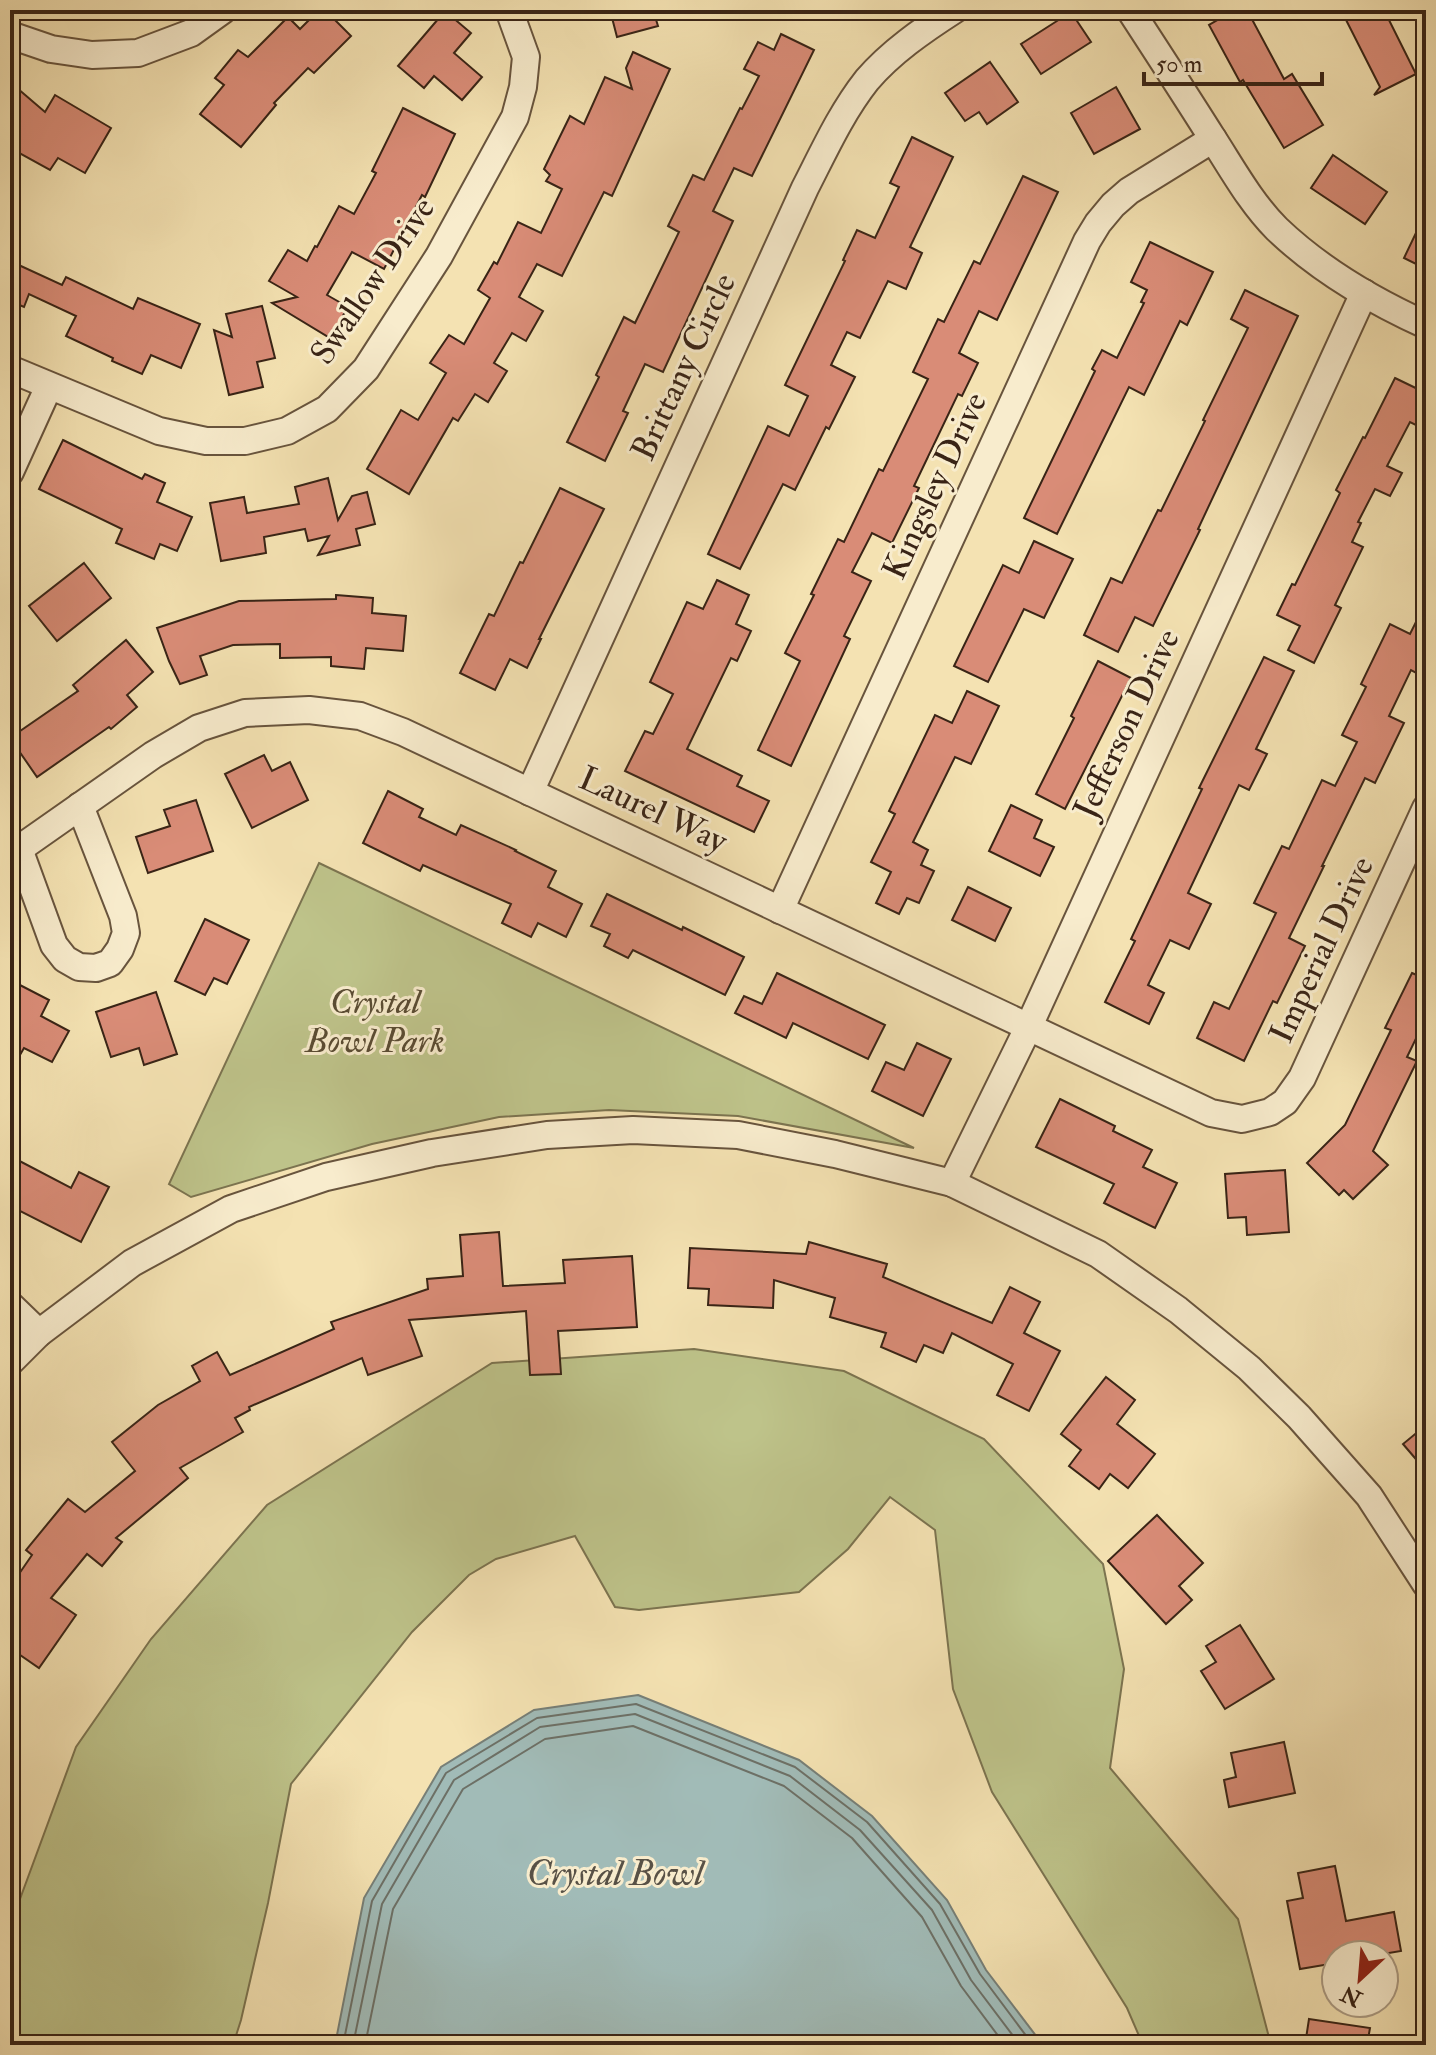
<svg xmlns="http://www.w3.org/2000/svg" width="1436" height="2055" viewBox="0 0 1436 2055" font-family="'IM FELL Double Pica',serif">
<rect width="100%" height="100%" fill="#f4e2b2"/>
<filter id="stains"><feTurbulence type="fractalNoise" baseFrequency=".0025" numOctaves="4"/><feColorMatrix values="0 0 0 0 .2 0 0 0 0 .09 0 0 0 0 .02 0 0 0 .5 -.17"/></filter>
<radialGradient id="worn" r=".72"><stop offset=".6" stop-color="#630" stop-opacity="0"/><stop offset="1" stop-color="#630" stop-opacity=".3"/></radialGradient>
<!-- green -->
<g fill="#bec38a" stroke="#7c7450" stroke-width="2">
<polygon points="319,863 914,1148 738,1116 609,1110 499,1117 372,1144 191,1197 169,1184"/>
<polygon points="694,1349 844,1371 984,1439 1103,1564 1124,1669 1110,1768 1238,1919 1271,2045 1143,2045 1127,2008 992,1792 953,1689 935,1530 890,1497 848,1549 799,1592 639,1610 615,1607 575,1536 496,1559 469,1575 412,1632 291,1784 268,1903 241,2020 233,2045 10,2045 10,1992 20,1899 76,1747 151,1639 267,1505 492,1363"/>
</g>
<!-- water -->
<polygon fill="#a1bbb7" stroke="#777f77" stroke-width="2" points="638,1695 799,1760 872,1816 947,1900 986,1970 1043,2045 335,2045 364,1898 441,1767 534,1710"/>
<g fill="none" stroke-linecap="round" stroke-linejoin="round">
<!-- shore -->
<g stroke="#6d7066" stroke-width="2">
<polyline points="343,2045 372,1901 446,1773 537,1718 636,1704 795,1767 867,1822 940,1904 980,1974 1033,2045"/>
<polyline points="353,2045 382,1904 454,1780 540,1727 635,1714 790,1776 860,1830 932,1910 971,1980 1020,2045"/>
<polyline points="365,2045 393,1909 463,1789 545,1739 633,1726 784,1786 852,1838 922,1917 961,1986 1005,2045"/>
</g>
</g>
<!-- building -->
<g fill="#d98c77" stroke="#392416" stroke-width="2">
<polygon points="319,10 325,10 351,36 314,73 308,68 274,103 276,105 241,147 200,114 224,85 215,78 238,50 248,57 288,17 300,29"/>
<polygon points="610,10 653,10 658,26 617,37"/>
<polygon points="1235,10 1247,10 1284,79 1292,74 1323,125 1284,148 1243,80 1240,82 1209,25"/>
<polygon points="1341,10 1384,10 1416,74 1374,95 1380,87"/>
<polygon points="445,11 471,33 454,53 482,77 462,100 434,76 424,88 398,66"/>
<polygon points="1071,12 1091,42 1041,74 1021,44"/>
<polygon points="781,34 814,50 752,176 734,168 713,211 733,221 663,372 645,364 623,411 628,413 605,461 567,442 599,377 596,375 624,317 635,323 679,232 668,226 693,175 704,180 740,108 742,109 759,76 744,69 758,42 774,50"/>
<polygon points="633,52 670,69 612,196 604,192 562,276 537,264 519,297 543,311 526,341 512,333 494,363 507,371 488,402 475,394 458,421 453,418 409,494 367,469 401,410 418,420 446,373 430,363 449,335 464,344 490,298 478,290 494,262 497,264 518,222 541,233 562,189 546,181 550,175 544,169 570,116 584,124 605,77 632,89 626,68"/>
<polygon points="990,62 1018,102 987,124 979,112 965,121 945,93"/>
<polygon points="10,82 45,112 55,95 111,128 85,173 58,158 50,170 10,148"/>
<polygon points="1116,87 1140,129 1094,154 1071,113"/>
<polygon points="403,108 455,134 425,197 422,195 384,269 352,252 327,295 348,307 330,338 272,303 297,297 269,281 288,250 307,261 315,246 317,247 339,206 354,214 376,173 372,171"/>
<polygon points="912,137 953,157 910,247 922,253 906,289 888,281 860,338 847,332 831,365 855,377 829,429 826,427 795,490 783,484 740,569 708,554 768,426 789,436 808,396 785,385 845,261 843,260 857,230 875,238 899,187 890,183"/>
<polygon points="1333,155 1387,192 1365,224 1311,188"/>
<polygon points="1023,176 1058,192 997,320 979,311 959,353 978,363 962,396 958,394 914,486 919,488 892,543 872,533 852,572 871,581 844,636 850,639 791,766 758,750 800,661 785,653 814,595 811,594 838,539 844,542 879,469 883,471 928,379 913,372 938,319 944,322 974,261 980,264"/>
<polygon points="1426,212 1426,269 1404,258"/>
<polygon points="1150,242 1213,272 1187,325 1180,321 1144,395 1129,387 1057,534 1024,518 1095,371 1092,369 1102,350 1117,358 1144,303 1141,302 1147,290 1131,282"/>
<polygon points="10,261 62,285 66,277 133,309 138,298 200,324 181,368 151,355 142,374 112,361 113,358 66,336 76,316 29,294 24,307 10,301"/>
<polygon points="1245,290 1298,316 1198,529 1200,530 1153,626 1135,617 1118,652 1084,635 1111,578 1122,583 1158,510 1161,511 1205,421 1203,420 1248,328 1231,319"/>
<polygon points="262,306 275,358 257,362 263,387 229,395 214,330 232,337 226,314"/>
<polygon points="1395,378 1426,393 1426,430 1410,422 1387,466 1402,473 1390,496 1375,489 1358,522 1361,523 1352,542 1363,547 1335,605 1341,608 1314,663 1288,650 1300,626 1277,615 1292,584 1295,585 1340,493 1336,490 1363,437 1365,438"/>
<polygon points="63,440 142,479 145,474 165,483 157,502 192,517 177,551 160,544 154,559 116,543 122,529 39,489"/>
<polygon points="328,478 338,520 352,496 367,492 375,524 356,529 360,545 318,555 329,536 308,541 305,529 264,537 266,553 221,561 210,503 244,497 247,513 299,504 295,487"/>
<polygon points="560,488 604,509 539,639 541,639 527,668 510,659 495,690 460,673 489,614 494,616 520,562 523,563"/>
<polygon points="1034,541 1073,559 1044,618 1024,609 988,682 954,666 1003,565 1019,573"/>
<polygon points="84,563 111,598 57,641 29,606"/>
<polygon points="717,580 749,595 736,624 751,631 737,661 731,658 687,749 742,776 737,786 769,801 754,832 625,771 645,731 653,734 673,694 650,682 687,602 703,609"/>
<polygon points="336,595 373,598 372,613 406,616 403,651 366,648 364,669 331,666 331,657 280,658 280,644 233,645 200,656 207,675 180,684 169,661 157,628 239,601 336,599"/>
<polygon points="1426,602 1426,678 1411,670 1389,716 1404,723 1375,783 1365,778 1322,866 1324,866 1289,938 1305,946 1277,1003 1273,1001 1244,1061 1197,1038 1214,1002 1229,1009 1276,913 1254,903 1282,846 1289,849 1322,780 1335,786 1357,742 1342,735 1366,687 1361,684 1390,624 1410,634"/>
<polygon points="126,640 153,672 127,695 137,707 111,729 109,727 37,777 10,738 78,691 73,685"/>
<polygon points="1264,657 1294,671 1256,749 1267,754 1249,790 1239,785 1188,893 1211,904 1189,949 1170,940 1148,985 1164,993 1149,1024 1105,1002 1135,941 1131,939 1202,789 1199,788"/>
<polygon points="1098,661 1131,678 1065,809 1036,794 1074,718 1071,716"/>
<polygon points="967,691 999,706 971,764 955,757 913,842 928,850 921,865 934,871 919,903 907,898 899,914 876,903 891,872 871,862 895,814 889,811 935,715 952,723"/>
<polygon points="264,755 272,771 290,762 308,800 252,828 225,774"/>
<polygon points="388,791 423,809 419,817 456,835 461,825 516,850 515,851 556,871 548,887 582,904 566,937 538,923 531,937 502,923 511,904 423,865 420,871 363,843"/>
<polygon points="196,800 213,851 148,873 136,837 170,826 164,810"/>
<polygon points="1011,805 1042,820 1034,838 1054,847 1040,876 989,851"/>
<polygon points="968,887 1011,908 995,941 952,920"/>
<polygon points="607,894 682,930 683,927 744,957 725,995 633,950 628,958 604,946 610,934 591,926"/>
<polygon points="205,919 249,940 227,984 214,978 205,995 175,981"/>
<polygon points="777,973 885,1025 868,1059 793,1023 786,1038 735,1013 744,996 762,1004"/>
<polygon points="1412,973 1426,979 1426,1018 1407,1057 1417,1061 1373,1151 1388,1165 1353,1199 1344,1190 1339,1195 1307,1163 1345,1125 1391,1030 1385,1028"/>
<polygon points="16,983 49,1000 41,1016 69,1031 52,1062 24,1048 10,1072 10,995"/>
<polygon points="156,992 177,1054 144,1065 139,1048 111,1057 96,1012"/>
<polygon points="917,1043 951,1059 923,1116 872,1091 886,1062 904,1070"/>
<polygon points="1060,1099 1115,1126 1113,1131 1152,1150 1143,1167 1177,1183 1155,1228 1104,1203 1114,1184 1036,1147"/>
<polygon points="10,1156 71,1188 79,1172 109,1187 81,1242 10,1206"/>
<polygon points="1285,1170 1289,1232 1247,1235 1246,1217 1228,1218 1225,1174"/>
<polygon points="499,1232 503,1286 565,1283 563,1260 632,1256 637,1327 558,1331 561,1374 530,1375 526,1311 409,1320 422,1356 368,1375 362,1358 249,1407 250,1410 235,1418 243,1432 180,1468 188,1478 116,1538 122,1542 102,1566 87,1554 51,1598 76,1615 39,1668 10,1648 10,1617 18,1607 10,1601 10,1587 32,1555 26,1550 68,1499 85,1512 135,1471 112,1442 158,1405 200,1381 192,1366 217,1352 230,1375 334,1329 331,1322 428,1289 427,1279 463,1276 460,1235"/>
<polygon points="809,1242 887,1264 883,1277 992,1323 1010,1287 1040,1302 1024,1333 1060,1351 1029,1411 997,1395 1013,1364 952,1333 943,1353 924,1345 916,1362 881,1347 886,1333 830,1317 835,1298 774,1280 773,1308 708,1305 709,1289 688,1288 690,1248 806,1254"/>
<polygon points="1106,1377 1135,1400 1117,1424 1155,1454 1128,1488 1110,1474 1099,1489 1069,1466 1081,1450 1061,1434"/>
<polygon points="1426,1425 1426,1471 1403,1444"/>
<polygon points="1157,1515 1203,1563 1179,1586 1192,1600 1166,1624 1108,1561"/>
<polygon points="1240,1625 1274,1679 1225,1709 1201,1671 1216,1662 1206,1646"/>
<polygon points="1284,1742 1295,1793 1229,1807 1224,1780 1236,1777 1231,1753"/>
<polygon points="1335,1866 1346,1921 1394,1912 1401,1951 1377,1955 1336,1955 1336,1963 1300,1969 1287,1901 1303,1898 1298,1873"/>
<polygon points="1309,2019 1370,2028 1367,2045 1305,2045"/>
</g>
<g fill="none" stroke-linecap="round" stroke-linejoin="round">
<!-- street casing -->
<g stroke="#68543d" stroke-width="30">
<g id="street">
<path d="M1130,10C1158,53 1186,96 1213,139C1233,170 1251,203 1277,229C1320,270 1373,301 1426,325"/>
<polyline points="10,35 51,49 92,55 138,53 191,33 223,10"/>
<polyline points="10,369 159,431 206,441 245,441 287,431 327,409 366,369 439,256 515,117 523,87 526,57 509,10"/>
<polyline points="10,472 49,386"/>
<path d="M530,792L805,188C824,151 841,113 867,80C891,52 923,30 954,10"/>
<polyline points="19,849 54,945 65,959 79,967 96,968 110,963 120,949 126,933 123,916 80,806"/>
<polyline points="10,851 19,849 153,755 199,728 245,713 309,710 360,716 403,732 1211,1113 1242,1119 1270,1112 1285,1102 1302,1078 1426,808"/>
<polyline points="780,910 1087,241 1098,223 1113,205 1129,191 1213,139"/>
<polyline points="952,1183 1029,1026 1364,293"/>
<polyline points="10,1305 39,1333"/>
<polyline points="10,1362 39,1333 132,1263 231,1209 326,1177 432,1153 547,1135 633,1130 738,1135 835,1154 952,1183 1098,1254 1178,1310 1249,1368 1299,1417 1369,1496 1426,1584"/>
</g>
</g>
<!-- street -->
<use href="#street" stroke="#f8eccd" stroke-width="26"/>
</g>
<g text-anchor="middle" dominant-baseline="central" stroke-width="6" stroke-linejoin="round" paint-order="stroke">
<!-- street labels -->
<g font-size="34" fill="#392416" stroke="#f8eccd">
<text transform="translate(373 281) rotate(-56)">Swallow Drive</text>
<text transform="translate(684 367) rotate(-65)">Brittany Circle</text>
<text transform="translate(935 486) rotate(-65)">Kingsley Drive</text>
<text transform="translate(1127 724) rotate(-65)">Jefferson Drive</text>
<text transform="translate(653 810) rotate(25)">Laurel Way</text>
<text transform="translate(1322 950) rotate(-65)">Imperial Drive</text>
</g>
<!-- park labels -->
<g font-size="34" font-style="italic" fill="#5a4c33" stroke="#f8eccd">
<text x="375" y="1002">Crystal<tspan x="375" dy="39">Bowl Park</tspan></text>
</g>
<!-- water labels -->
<g font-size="36" font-style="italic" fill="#585146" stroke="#f8eccd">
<text x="615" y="1873">Crystal Bowl</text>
</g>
</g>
<!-- margin -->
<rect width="1436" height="2055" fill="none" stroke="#f4e2b2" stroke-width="40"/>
<rect x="12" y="12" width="1412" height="2031" fill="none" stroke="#392416" stroke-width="4"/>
<rect x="20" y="20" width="1396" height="2015" fill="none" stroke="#392416" stroke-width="2"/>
<!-- north arrow -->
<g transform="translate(1360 1979) rotate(206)"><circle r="38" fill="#f8eccd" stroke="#ac9c84" stroke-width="2"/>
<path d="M0-6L14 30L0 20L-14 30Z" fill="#8f2418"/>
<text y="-12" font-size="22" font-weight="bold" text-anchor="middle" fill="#392416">N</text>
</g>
<!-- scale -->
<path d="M1144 72v12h178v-12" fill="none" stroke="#392416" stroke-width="4"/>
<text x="1156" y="72" font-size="24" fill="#392416" stroke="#f8eccd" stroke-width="6" paint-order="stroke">50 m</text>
<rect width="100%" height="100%" filter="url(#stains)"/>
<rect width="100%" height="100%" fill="url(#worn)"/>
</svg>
